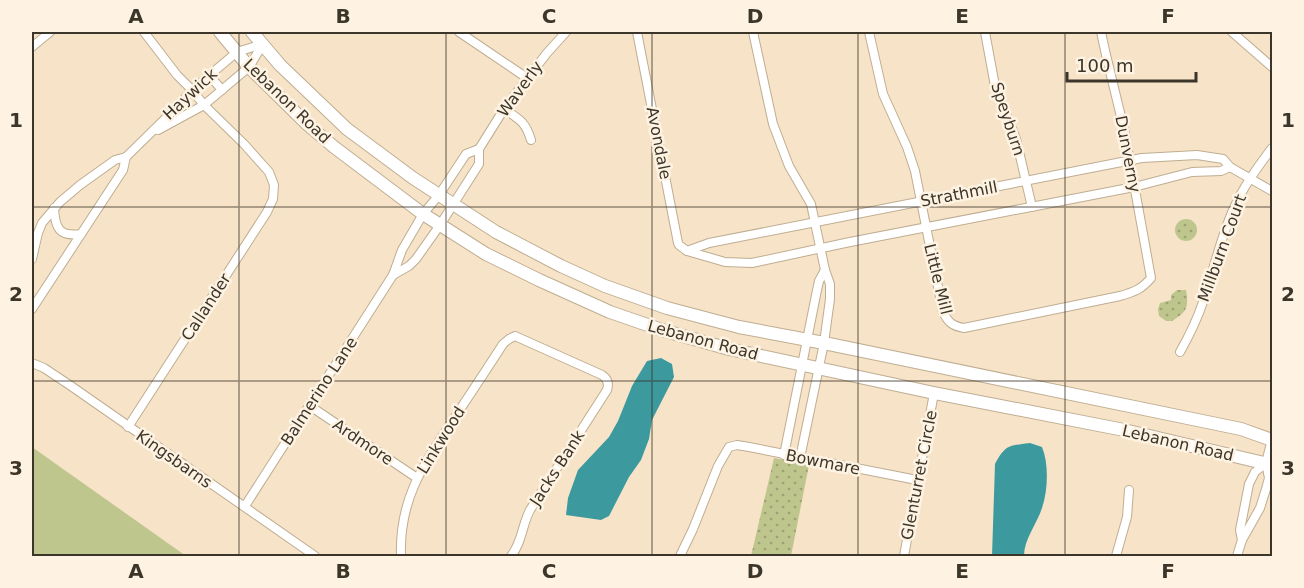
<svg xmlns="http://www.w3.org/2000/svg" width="1304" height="588" viewBox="0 0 1304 588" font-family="'DejaVu Sans',sans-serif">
<defs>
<pattern id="park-dots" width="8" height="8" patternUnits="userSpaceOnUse" patternTransform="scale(1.5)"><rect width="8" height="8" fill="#bec68e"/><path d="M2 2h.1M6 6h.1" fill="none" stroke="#9ca274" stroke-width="1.8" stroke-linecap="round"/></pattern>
</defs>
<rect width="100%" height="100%" fill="#f7e4c8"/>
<!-- grass -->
<polygon fill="#bec68e" points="32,447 186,556 32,556"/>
<!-- park -->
<g fill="url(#park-dots)">
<circle cx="1186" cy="230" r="11"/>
<path d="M1177,290H1186C1189,307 1187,312 1172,321H1166L1159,316L1158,309L1160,303L1171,300V295Z"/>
<polygon points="774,458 809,465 791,556 751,556"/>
</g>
<!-- water -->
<g fill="#3c9a9f">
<polygon points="661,358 672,364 674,377 652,420 649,439 641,460 629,477 609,516 601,520 566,515 568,498 578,470 609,437 618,421 632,386 647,361"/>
<path d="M1030,443L1042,447C1049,464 1048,490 1042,508C1037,524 1024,539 1024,556H992L995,464C1006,444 1009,446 1030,443Z"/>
</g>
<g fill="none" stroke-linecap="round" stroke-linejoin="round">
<!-- street casing -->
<g stroke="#bfad92" stroke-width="10">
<g id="street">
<polyline points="459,32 527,78"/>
<polyline points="637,32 678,243 679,245 687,251 725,262 752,263 850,242 1134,187 1192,172 1221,171 1230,167"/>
<polyline points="753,32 773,124 789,166 811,204 825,270 830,284 830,299 824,343 800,458"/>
<path d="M869,32L883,94L907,147L915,171L943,312C948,322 952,326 964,328L1120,296C1134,292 1142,289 1151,278L1124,129L1106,55L1101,32"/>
<polyline points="985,32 995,86 1016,139 1032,207"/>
<polyline points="1232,32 1272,67"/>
<polyline points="32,47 50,32"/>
<polyline points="209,75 222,90"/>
<path d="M504,109C520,120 525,121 531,140"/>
<polyline points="158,130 204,105 249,67 263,44"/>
<path d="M54,208C55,228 59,237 81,234"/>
<polyline points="687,251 709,243 1142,158 1197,155 1223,159 1230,167 1272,191"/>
<polyline points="32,259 38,233 42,223 60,202 80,185 115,160 126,157 178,106 192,90 237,52 263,44"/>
<polyline points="393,275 409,266 416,259 440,225 479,164 479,149 504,109 547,53 566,32"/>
<polyline points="32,309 123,170 126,157"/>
<path d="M1180,352C1189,336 1197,320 1203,302C1213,272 1220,240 1233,210C1243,187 1257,168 1272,148"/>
<polyline points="32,363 44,368 71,386 315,556"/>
<polyline points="310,406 417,478"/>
<polyline points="128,427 267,212 273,199 274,185 269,172 244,144 204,105 192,90 177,75 144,32"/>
<polyline points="784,455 816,295 819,281 825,270"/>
<polyline points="245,506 393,275 402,250 423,214 439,195 466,154 479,149"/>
<polyline points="1242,540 1240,530 1249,484 1255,472 1266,463"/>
<path d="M401,556C399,498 424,464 455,417C471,393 487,369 503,344L509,339L515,336L602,375C608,379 609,384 607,390L530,510C522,525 522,543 511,556"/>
<polyline points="680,556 693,529 718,466 729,447 737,445 749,447 917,480"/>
<polyline points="904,556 934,393"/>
<polyline points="1116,556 1127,517 1129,490"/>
<polyline points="1237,556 1242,540 1260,508 1266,489 1269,478 1266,463 1272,439"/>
</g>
</g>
<!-- secondary casing -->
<g stroke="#bfad92" stroke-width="14">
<g id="secondary">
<polyline points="220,32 249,67 307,124 334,147 423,214 486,254 539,280 610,312 662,330 729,349 934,393 1124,430 1272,465"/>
<polyline points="252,32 280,65 347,129 413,178 496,232 561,266 605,286 667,308 739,327 824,343 1241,429 1272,440"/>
</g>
</g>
<!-- street -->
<use href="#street" stroke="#fff" stroke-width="8"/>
<!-- secondary -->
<use href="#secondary" stroke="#fff" stroke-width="12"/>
</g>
<!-- grid -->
<path fill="none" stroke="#3c352a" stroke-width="1.5" stroke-opacity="0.55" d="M239,32V556M446,32V556M652,32V556M858,32V556M1065,32V556M32,207H1272M32,381H1272"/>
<g text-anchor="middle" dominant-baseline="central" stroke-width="5" stroke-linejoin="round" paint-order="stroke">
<!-- street labels -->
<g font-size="16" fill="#3c352a" stroke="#fef3e2">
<text transform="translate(520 89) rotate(-54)">Waverly</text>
<text transform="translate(190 94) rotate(-43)">Haywick</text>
<text transform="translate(287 101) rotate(44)">Lebanon Road</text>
<text transform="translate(1008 119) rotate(72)">Speyburn</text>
<text transform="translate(659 143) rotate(79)">Avondale</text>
<text transform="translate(1128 154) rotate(79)">Dunverny</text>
<text transform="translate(959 194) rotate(-11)">Strathmill</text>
<text transform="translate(1222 248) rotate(-70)">Millburn Court</text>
<text transform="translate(938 279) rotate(76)">Little Mill</text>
<text transform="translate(206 307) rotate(-57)">Callander</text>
<text transform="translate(703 340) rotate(15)">Lebanon Road</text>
<text transform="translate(319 391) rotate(-57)">Balmerino Lane</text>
<text transform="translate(441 440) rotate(-58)">Linkwood</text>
<text transform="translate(363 442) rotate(34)">Ardmore</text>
<text transform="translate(1178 443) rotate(13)">Lebanon Road</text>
<text transform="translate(174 459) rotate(35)">Kingsbarns</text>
<text transform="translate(823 462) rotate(11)">Bowmare</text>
<text transform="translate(557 468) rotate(-57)">Jacks Bank</text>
<text transform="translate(919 475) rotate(-79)">Glenturret Circle</text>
</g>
</g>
<!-- border -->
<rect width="1304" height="588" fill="none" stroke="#fef3e2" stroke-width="66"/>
<!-- scale -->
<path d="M1067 72v9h129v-9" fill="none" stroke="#3c352a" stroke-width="3"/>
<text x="1076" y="72" font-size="18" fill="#3c352a" stroke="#fef3e2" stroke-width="4.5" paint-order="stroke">100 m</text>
<rect x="33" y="33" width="1238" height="522" fill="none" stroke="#3c352a" stroke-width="2"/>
<g font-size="20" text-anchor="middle" font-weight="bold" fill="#3c352a">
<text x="136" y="23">A</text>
<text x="343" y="23">B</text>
<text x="549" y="23">C</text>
<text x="755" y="23">D</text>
<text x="962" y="23">E</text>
<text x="1168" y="23">F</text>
<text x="16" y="127">1</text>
<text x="1288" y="127">1</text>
<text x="16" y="301">2</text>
<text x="1288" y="301">2</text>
<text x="16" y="475">3</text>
<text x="1288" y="475">3</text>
<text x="136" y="578">A</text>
<text x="343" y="578">B</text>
<text x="549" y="578">C</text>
<text x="755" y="578">D</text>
<text x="962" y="578">E</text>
<text x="1168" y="578">F</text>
</g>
</svg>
